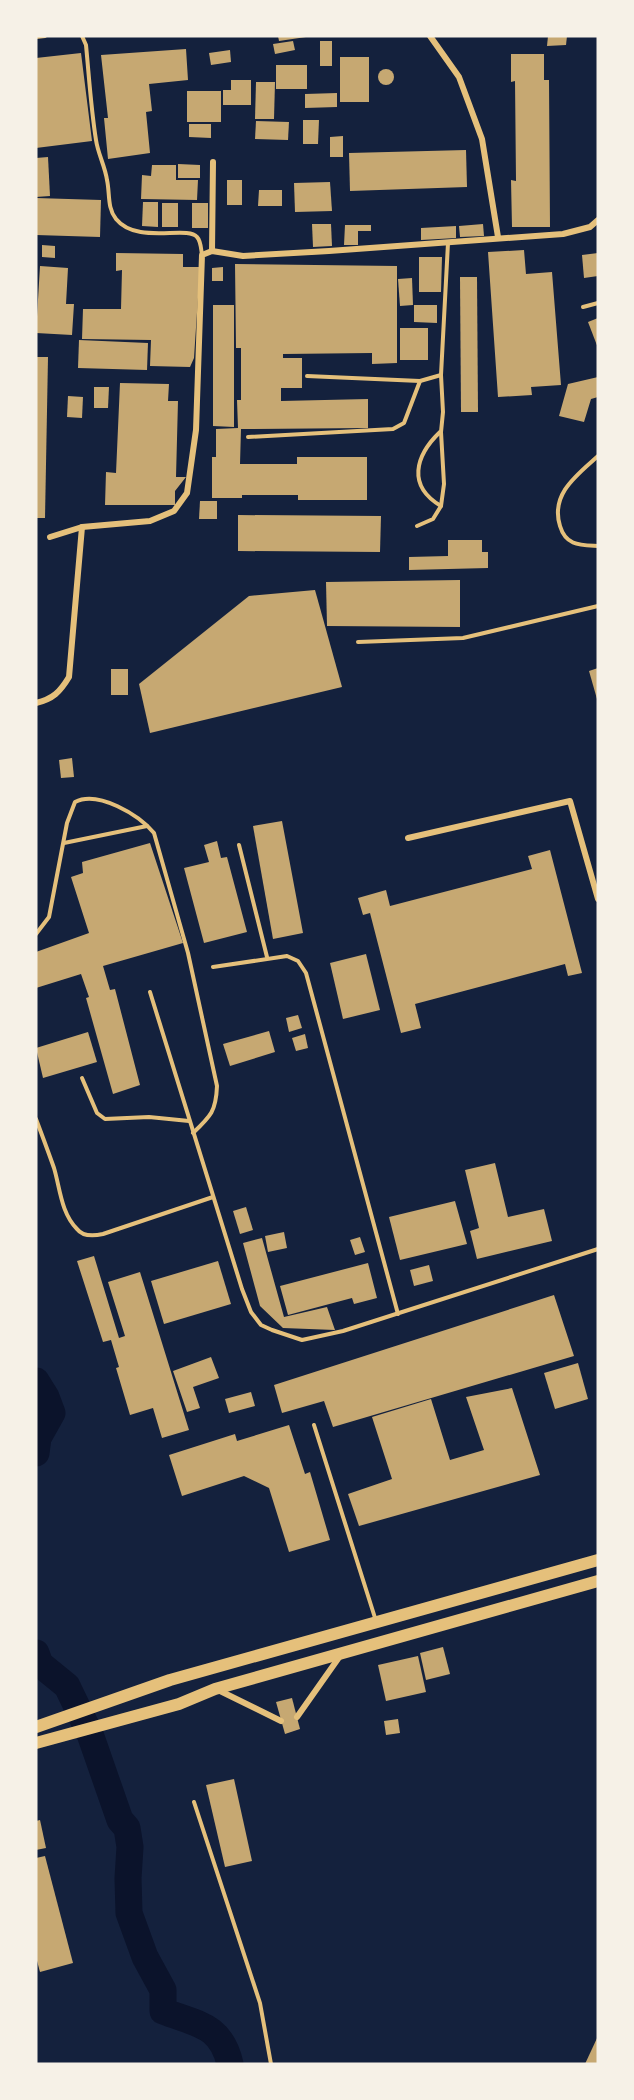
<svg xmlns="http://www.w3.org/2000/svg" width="634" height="2100" viewBox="0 0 634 2100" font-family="'DM Sans',sans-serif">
<rect width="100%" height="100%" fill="#14213d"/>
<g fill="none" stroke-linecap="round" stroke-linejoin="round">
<!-- river -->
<g stroke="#0b132b" stroke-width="27">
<polyline points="36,1381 46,1397 52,1413 38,1438 36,1453"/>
<path d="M36,1653L40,1664L67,1686L90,1734L120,1820L127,1828L130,1847L128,1878L129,1913L145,1957L163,1990V2011C196,2024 221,2024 230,2064"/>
</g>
</g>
<!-- building -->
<g fill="#c6a872">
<polygon points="278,36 305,36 306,37 279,41"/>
<polygon points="548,36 567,36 566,45 547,46"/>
<polygon points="293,41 295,50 275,54 273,44"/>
<rect x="320" y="41" width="12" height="25"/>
<polygon points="186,49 188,80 149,84 152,111 146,112 150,153 108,159 104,118 108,118 101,55"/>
<polygon points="230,50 231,62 211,65 209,53"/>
<polygon points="81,53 92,141 36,148 36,58"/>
<polygon points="511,54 544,54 544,80 549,80 550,227 512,227 511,180 516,181 515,81 511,82"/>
<rect x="340" y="57" width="29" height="45"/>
<rect x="276" y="65" width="31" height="24"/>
<circle cx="386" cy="77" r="8"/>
<polygon points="231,80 251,80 251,105 223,105 223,90 231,90"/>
<polygon points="256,82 275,82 274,119 255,119"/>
<rect x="187" y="91" width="34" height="31"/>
<polygon points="337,93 337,107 305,108 305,94"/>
<polygon points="303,120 319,120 318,144 303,144"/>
<polygon points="256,121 289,122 288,140 255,139"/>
<polygon points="189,124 211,124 211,138 189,137"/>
<polygon points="343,136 343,157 330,157 330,137"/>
<polygon points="466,150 467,187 350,191 349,153"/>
<polygon points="48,157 50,196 36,197 36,158"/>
<polygon points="178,164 200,165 200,178 178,178"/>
<polygon points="152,165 176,165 176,180 198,180 197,200 141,199 142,175 151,176"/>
<rect x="227" y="180" width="15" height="25"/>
<polygon points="330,182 332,211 295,212 294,183"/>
<polygon points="259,190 282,190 282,206 258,206"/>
<polygon points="36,198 101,200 100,237 36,235"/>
<polygon points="143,202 158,202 158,227 142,226"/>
<rect x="162" y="203" width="16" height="24"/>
<rect x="192" y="203" width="16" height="25"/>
<polygon points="312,224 331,224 332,246 313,247"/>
<polygon points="483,224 484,236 460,237 459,226"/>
<polygon points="345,225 371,225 371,231 358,231 358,245 344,245"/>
<polygon points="456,226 456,238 421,240 421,228"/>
<polygon points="42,245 55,246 55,258 42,257"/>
<polygon points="524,250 526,274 552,272 561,385 531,387 532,395 498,397 488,252"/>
<polygon points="116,253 183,254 183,267 200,267 194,358 190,367 150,366 151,340 82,339 83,309 121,309 122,270 116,271"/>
<polygon points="598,253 598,276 584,278 582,255"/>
<polygon points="419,257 442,257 441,292 419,292"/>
<polygon points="235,264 397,266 397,363 372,364 372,353 283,354 283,358 302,358 302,388 281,388 281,401 368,399 368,428 241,429 240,464 297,464 297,457 367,457 367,500 298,500 298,495 242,495 242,498 212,498 212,457 216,457 216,429 238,428 237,400 241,400 241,348 236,348"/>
<polygon points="40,266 68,268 66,304 74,304 72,335 36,333"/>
<polygon points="223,267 223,281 212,281 212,268"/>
<polygon points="460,277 477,277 478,412 461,412"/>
<polygon points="412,278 413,305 400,306 398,279"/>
<polygon points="213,305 234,305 234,427 213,426"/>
<polygon points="414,305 437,305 437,323 414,322"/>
<polygon points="598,318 598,348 588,322"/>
<rect x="400" y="328" width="28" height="32"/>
<polygon points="79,340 148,343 147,370 78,368"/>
<polygon points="36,357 48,357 45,518 36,518"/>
<polygon points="598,377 598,397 591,399 584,422 559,416 568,384"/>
<polygon points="120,383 169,384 168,401 178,401 176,477 186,477 175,491 175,505 105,505 106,472 116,473"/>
<polygon points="94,387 109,387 108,408 94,408"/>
<polygon points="68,396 83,397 82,418 67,417"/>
<polygon points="200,501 217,501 217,519 199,519"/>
<polygon points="238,515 381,516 380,552 238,551"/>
<polygon points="448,540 482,540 482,552 488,552 488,568 409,570 409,557 448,556"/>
<polygon points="460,580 460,627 327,626 326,582"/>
<polygon points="315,590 342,687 150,733 139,684 249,596"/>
<polygon points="598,668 598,699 597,699 589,671"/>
<rect x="111" y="669" width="17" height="26"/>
<polygon points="72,758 74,777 61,778 59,760"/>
<polygon points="282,821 303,933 273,939 253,826"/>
<polygon points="217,841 221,858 227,857 247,932 204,943 184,868 209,862 204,845"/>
<polygon points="150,843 183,943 103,966 110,990 115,989 140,1085 113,1094 86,998 89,997 81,974 36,988 36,952 89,933 71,877 83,873 82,862"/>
<polygon points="550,850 582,973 568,976 565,964 415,1004 421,1028 401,1033 370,913 363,915 358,898 386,890 390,906 532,869 528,856"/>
<polygon points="366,954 380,1010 343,1019 330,963"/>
<polygon points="298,1015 302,1028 289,1032 286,1018"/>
<polygon points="269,1031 275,1052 230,1066 223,1044"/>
<polygon points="88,1032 97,1062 43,1078 36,1048"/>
<polygon points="305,1034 308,1048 296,1051 292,1038"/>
<polygon points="495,1163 508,1217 544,1209 552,1241 477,1259 470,1231 479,1228 465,1170"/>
<polygon points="455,1201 467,1244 400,1260 389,1217"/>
<polygon points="246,1207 253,1230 240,1234 233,1211"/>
<polygon points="284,1232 287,1248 268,1252 265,1236"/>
<polygon points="360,1237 365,1252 355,1255 350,1240"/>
<polygon points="262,1238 284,1317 327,1307 335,1330 283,1328 260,1306 243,1243"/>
<polygon points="94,1256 119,1338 125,1336 108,1282 140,1272 189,1430 162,1438 153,1408 130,1415 116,1368 119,1367 111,1340 103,1342 77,1261"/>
<polygon points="218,1261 231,1304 164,1324 151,1281"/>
<polygon points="368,1263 377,1298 354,1304 352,1298 288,1315 280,1286"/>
<polygon points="429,1265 433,1281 414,1286 410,1270"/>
<polygon points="554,1295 574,1356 333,1427 324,1401 282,1413 274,1385"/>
<polygon points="211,1357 219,1378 193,1387 200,1408 187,1412 173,1371"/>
<polygon points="578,1363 588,1399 555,1409 544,1373"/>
<polygon points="512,1388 540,1475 359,1526 348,1494 392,1479 372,1417 431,1399 450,1460 484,1450 466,1397"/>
<polygon points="251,1392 255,1406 229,1413 225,1399"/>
<polygon points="289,1425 305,1474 310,1472 330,1540 289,1552 269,1488 244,1476 182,1496 169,1455 235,1434 237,1441"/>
<polygon points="443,1647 450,1674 426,1680 420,1653"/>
<polygon points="418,1656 426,1692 386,1701 378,1665"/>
<polygon points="292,1698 300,1729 285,1734 276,1702"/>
<polygon points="398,1719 400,1733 386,1735 384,1721"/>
<polygon points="234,1779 252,1861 225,1867 206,1785"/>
<polygon points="40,1820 46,1848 36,1850 36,1821"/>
<polygon points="45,1856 73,1963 40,1972 36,1957 36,1858"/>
<polygon points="598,2036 598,2064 585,2064"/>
</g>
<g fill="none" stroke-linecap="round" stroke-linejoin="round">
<!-- service -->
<g stroke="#e5c07b" stroke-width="4">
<path d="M82,36L86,45C89,76 91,109 96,140C98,154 105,166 107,180C110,193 107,208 116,219C137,245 187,225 197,237C201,241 201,249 202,255"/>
<polyline points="36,37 45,36"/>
<polyline points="583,307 598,303"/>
<polyline points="307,376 420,381"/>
<path d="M440,432C415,456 407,486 441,506"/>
<polyline points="248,437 393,429 404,423 420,381 441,375"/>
<path d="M598,456C577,475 550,494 560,526C566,546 580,545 598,546"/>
<polyline points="417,526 433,519 441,506 444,484 441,432 443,412 441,375 448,243"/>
<polyline points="358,642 463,638 598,606"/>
<polyline points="64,843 147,826"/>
<polyline points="239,845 267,957"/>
<path d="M36,934L49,917L67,823L75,802C98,790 139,815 154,833L188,953L217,1086C216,1111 211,1116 193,1133"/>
<polyline points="213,967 287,956 298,961 306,973 398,1314"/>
<polyline points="150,992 242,1289 251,1312 261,1325 272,1330 302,1340 343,1331 598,1249"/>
<polyline points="82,1078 97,1113 105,1119 149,1117 189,1121"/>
<path d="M36,1119C42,1135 48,1151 54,1168C60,1188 61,1213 77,1229C83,1237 94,1236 103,1234L213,1197"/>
<polyline points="314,1425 376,1621"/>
<polyline points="194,1802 260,2003 271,2064"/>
</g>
<!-- minor -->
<g stroke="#e5c07b" stroke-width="6">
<polyline points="430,36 459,77 482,139 498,237"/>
<polyline points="212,251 213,162"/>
<polyline points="50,537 82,527 150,521 174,511 187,493 196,430 202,255 212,251 243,256 329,251 563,234 590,227 598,220"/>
<path d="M36,703C53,699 60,692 69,677L82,527"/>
<polyline points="408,838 570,801 598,899"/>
<polyline points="216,1689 281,1721"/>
<polyline points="297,1717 340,1656"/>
</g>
<!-- primary -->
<g stroke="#e5c07b" stroke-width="12">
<polyline points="36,1727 170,1680 598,1560"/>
<polyline points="36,1743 179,1704 215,1689 598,1581"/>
</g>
</g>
<!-- border -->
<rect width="634" height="2100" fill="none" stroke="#f6f1e7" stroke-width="75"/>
</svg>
